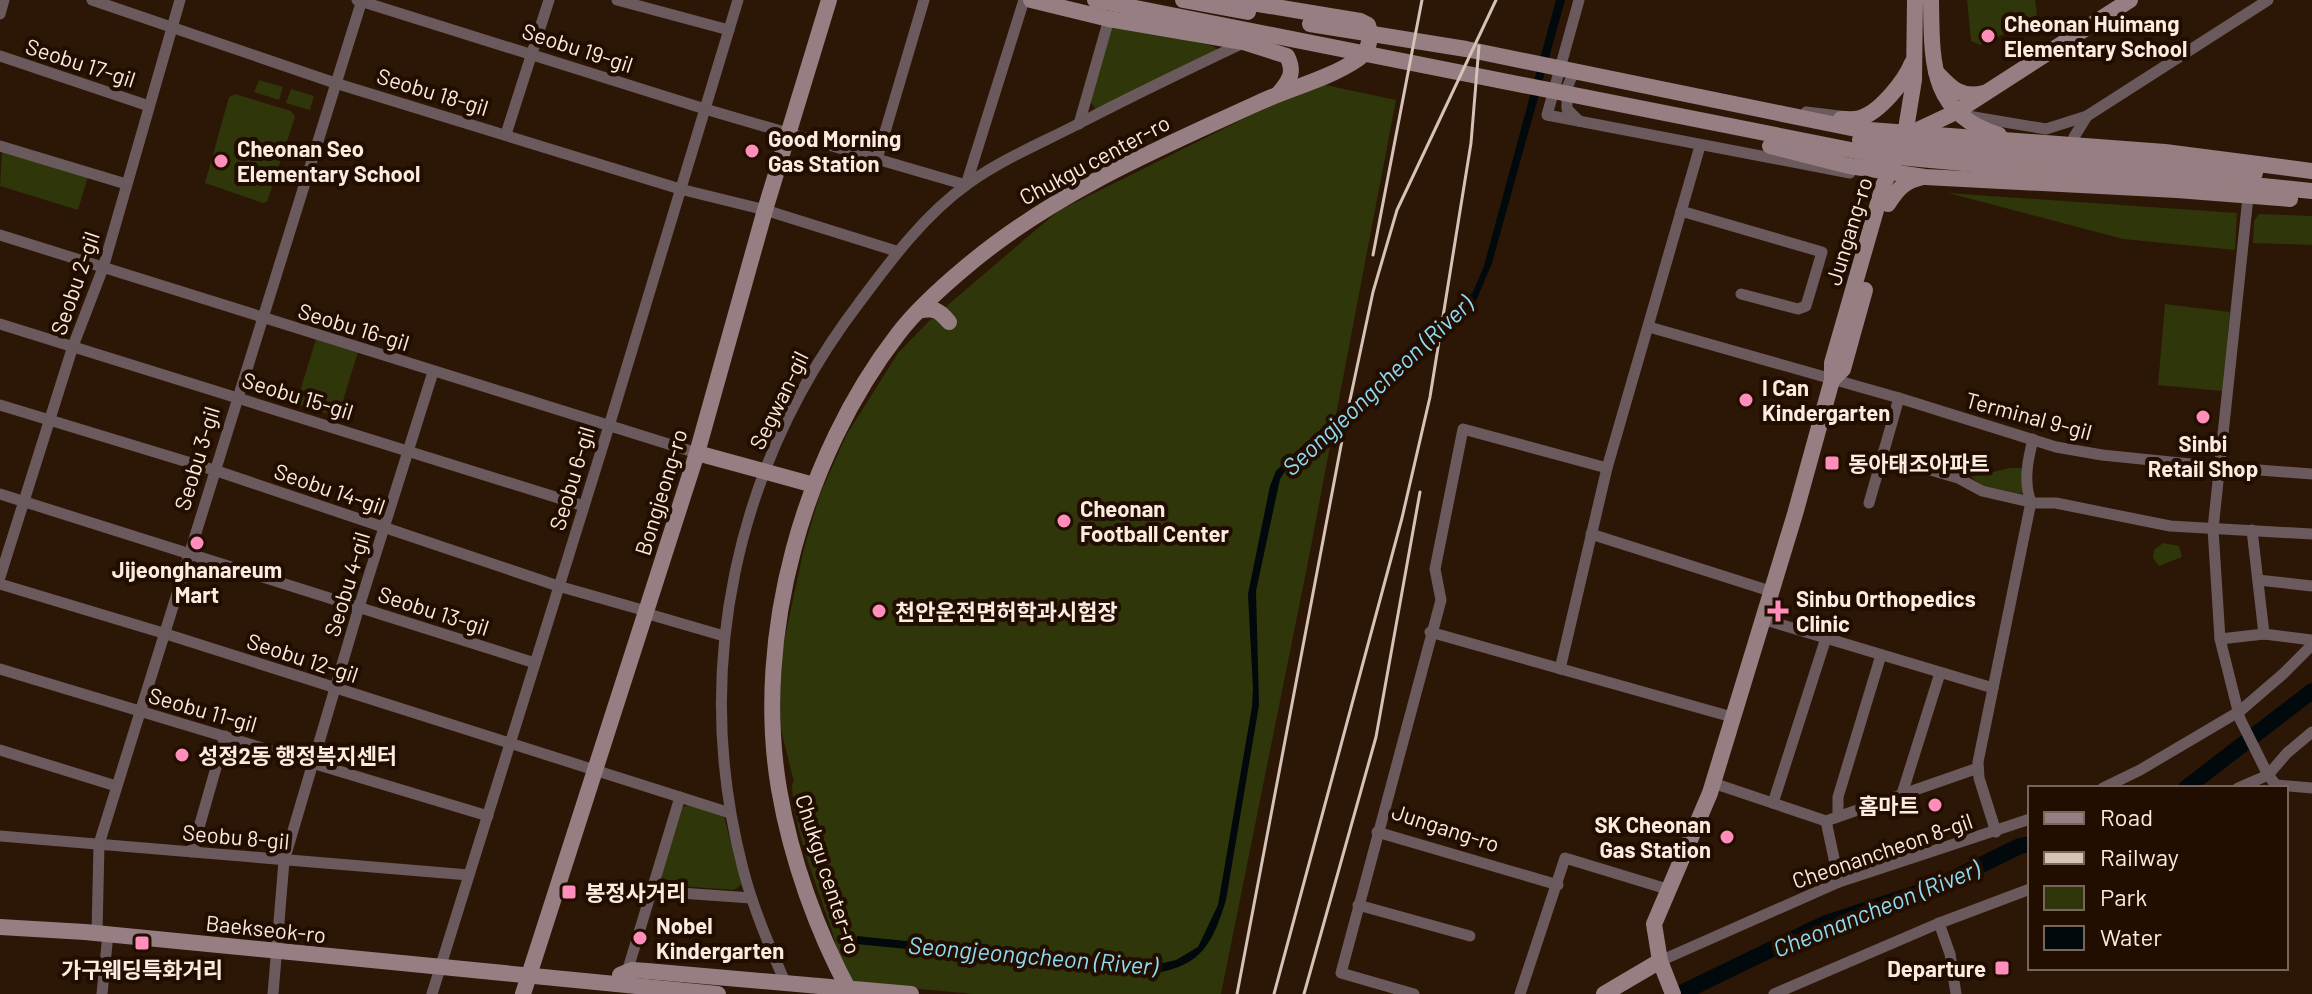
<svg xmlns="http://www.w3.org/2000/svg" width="2312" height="994" viewBox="0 0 2312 994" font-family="Barlow,'Noto Sans KR',sans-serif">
<rect width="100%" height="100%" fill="#2c1606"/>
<!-- green -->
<g fill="#2f3609">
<polygon points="1967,0 2035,0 2037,15 2015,29 1980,45 1971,41"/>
<polygon points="1117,25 1213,46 1217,49 1215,53 1096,110 1090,101 1112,26"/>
<polygon points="259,80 283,87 279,100 254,92"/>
<path d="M1316,83L1396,100L1308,562L1221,994H974L844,982C839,962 836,941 829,922C814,877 794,831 792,784L794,782L781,730L780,660L804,548L820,494L847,434L898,353L929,321L1058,211Z"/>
<polygon points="291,89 314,96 310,110 286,103"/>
<polygon points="235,94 291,111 295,117 267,202 263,203 205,183 229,97"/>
<polygon points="2,151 88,177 78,210 0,186"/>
<polygon points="1948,193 2237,213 2235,250 2123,239"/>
<polygon points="2259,214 2312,216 2312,245 2253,243 2254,221"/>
<polygon points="2165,304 2230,312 2222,391 2158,385"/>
<polygon points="316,339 358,352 338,417 296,404"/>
<polygon points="2010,468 2021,468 2024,471 2022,494 1983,486 1971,477"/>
<polygon points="2163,543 2179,546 2182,557 2159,566 2153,558 2154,550"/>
<polygon points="689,805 724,817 742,884 734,890 667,885 661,876 683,807"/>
</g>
<!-- water -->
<path fill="#01090d" d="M1556,0H1565L1492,263L1476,301L1289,465L1280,479L1256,591L1259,705L1226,900C1213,942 1202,966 1155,973L856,944L857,936L1151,966L1176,960L1198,947L1218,905L1252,707L1253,689L1248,594L1270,486L1276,471L1287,460L1473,292L1484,266Z"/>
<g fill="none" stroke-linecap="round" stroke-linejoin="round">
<!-- river -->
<g stroke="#01090d" stroke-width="16">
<polyline points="2186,788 2312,691"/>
<polyline points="1679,994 1826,923 1938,886 2020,846 2030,844"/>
</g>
<!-- street -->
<g stroke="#6a5a5d" stroke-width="11">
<polyline points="92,0 335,83 680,189 765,210 896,251"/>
<polyline points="357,0 705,109 966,185 1024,0"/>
<polyline points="617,0 729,30"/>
<polyline points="1579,0 1547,115 1850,173"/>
<polyline points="0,14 4,0"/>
<polyline points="0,56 149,106"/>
<polyline points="1806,112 1848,117"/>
<polyline points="1968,116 2046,129 2087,116 2268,0"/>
<polyline points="1579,121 1567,109 1567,88 1572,76 1583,71"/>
<polyline points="1079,124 1109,19"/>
<polyline points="506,134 549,0"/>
<polyline points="0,146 126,184"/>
<polyline points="2082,146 2075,142 2074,137 2087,116"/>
<polyline points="877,159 924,0"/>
<polyline points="2248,197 2213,529 2220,639 2240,719 2268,775 2276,785 2312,788"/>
<polyline points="1681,211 1822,252 1806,306 1798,309 1741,294"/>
<polyline points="0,235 697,453"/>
<polyline points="0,324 584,506"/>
<polyline points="1649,327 1899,398 2056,447 2102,455 2220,467 2312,474"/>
<polyline points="0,405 214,470 558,586 646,611"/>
<polyline points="1882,456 1958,478 1982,491 2034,503 2056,503 2170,526 2312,534"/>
<polyline points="0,494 535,663"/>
<polyline points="1869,503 1899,398"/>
<polyline points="2252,530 2264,634"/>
<polyline points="1591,534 1770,591"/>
<polyline points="0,577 73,346 103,268 180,0"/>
<polyline points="2258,580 2312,586"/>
<polyline points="0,584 163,633 730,813"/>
<polyline points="645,613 724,636"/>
<polyline points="1762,619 1993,688"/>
<polyline points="1430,632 1732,717"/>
<polyline points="2220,639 2264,634 2312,640"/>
<polyline points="0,669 488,816"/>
<polyline points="1560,669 1607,468 1700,146"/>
<polyline points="0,750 116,786"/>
<polyline points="1713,783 1826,821 1978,768"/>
<polyline points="2103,788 2140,770 2240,711 2283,674 2312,645"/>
<polyline points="2238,788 2268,775 2287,753 2312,732"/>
<polyline points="1902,794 1940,673"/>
<polyline points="1773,803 1826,638"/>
<polyline points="1838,815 1838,797 1881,655"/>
<polyline points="1826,821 1839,882"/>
<polyline points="1377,832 1558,885"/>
<path d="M1996,832L1979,778L1978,762L2031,502C2023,482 2028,459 2033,439"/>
<polyline points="0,836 469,875"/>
<polyline points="192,852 225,736"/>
<polyline points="652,891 751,898"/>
<polyline points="1358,905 1470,936"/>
<polyline points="1939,923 1950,954 1956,994"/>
<polyline points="97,933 99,844 362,0"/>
<polyline points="1660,961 1839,882 2030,819"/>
<polyline points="627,972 680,797"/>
<path d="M785,982C769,945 753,908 743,869C691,670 735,466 859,303C891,260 924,215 969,183C1004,158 1042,143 1080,123C1134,95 1188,69 1243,43"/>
<polyline points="102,994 108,934"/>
<polyline points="273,994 284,861 359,607 433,372"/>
<polyline points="432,994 609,426 738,0"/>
<polyline points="1414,994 1341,973 1441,600 1435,569 1463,429 1607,468"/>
<polyline points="1520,994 1565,858 1667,889"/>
<polyline points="1774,994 1937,924 2030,889"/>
</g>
<!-- secondary -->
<g stroke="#967e82" stroke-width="16">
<path d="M1031,0L1109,19L1243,42L1287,56C1295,72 1290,80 1279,93"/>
<polyline points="1095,0 1876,155 1985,165 2154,175 2312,191"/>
<polyline points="1183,0 1248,12"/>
<path d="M1931,0C1932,61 1929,114 1999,135"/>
<polyline points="1310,24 1466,49 1856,129 2165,152 2312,171"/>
<path d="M1936,72C1951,88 1961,99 1984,93"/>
<path d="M1841,119C1846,119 1854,120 1860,118C1879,113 1905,81 1912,63"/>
<polyline points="1909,134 1956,112 2130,0"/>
<polyline points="1860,140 1895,146 2137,161 2255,173"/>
<polyline points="1904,141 1914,80 1915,0"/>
<polyline points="1770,146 1849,166 1925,177 2177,190 2290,199"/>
<path d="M1888,204C1898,188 1905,181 1923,177"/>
<path d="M918,311C934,307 939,310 949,322"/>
<polyline points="1832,380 1843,369 1865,290"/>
<polyline points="697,453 814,485"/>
<polyline points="0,927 85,932 718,994"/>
<polyline points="620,975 632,970 647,971 911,994"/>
<polyline points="523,994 697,453 765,210 829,0"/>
<path d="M851,994C817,932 791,859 779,789C753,635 804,456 898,334C917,309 943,286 967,266C1054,193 1155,150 1258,103C1290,88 1329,79 1358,59C1368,52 1373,37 1368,25L1360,21L1234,0"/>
<polyline points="1604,994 1660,961"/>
<polyline points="1673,994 1660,961 1654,924 1710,793 1795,514 1832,380 1832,363 1883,186 1894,162"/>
</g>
<!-- rail -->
<g stroke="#d5c3b8" stroke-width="3">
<polyline points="1373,255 1422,0"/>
<polyline points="1237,994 1347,414 1373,292 1397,210 1496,0"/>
<polyline points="1274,994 1402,518 1430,397 1471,143 1479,46"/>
<polyline points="1304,994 1376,737 1420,492"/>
</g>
</g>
<!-- markers -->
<g fill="#ff8eba" stroke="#220d01" stroke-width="3">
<circle cx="1988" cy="36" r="8"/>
<circle cx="752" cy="151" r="8"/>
<circle cx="221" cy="161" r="8"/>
<circle cx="1746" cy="400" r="8"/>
<circle cx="2203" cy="417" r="8"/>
<rect x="1824" y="455" width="16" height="16" rx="4"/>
<circle cx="1064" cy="521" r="8"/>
<circle cx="197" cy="543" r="8"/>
<circle cx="879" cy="611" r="8"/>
<path d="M1774 599h8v8h8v8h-8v8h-8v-8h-8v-8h8z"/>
<circle cx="182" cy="755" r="8"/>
<circle cx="1935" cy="805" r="8"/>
<circle cx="1727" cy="837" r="8"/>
<rect x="561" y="884" width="16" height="16" rx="4"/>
<circle cx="640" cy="938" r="8"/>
<rect x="134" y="935" width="16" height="16" rx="4"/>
<rect x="1994" y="960" width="16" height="16" rx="4"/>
</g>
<g text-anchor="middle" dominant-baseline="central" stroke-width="8" stroke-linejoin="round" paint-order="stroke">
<!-- poi labels -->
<g font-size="22" font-weight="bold" fill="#fcebe1" stroke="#220d01" text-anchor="start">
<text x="2004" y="23">Cheonan Huimang<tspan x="2004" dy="25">Elementary School</tspan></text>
<text x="768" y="138">Good Morning<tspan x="768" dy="25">Gas Station</tspan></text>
<text x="237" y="148">Cheonan Seo<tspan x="237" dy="25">Elementary School</tspan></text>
<text x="1762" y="387">I Can<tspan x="1762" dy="25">Kindergarten</tspan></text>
<text x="2203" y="443" text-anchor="middle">Sinbi<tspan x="2203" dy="25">Retail Shop</tspan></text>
<text x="1848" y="463">동아태조아파트</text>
<text x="1080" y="508">Cheonan<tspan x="1080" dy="25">Football Center</tspan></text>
<text x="197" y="569" text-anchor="middle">Jijeonghanareum<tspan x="197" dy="25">Mart</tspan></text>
<text x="1796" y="598">Sinbu Orthopedics<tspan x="1796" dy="25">Clinic</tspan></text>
<text x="895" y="611">천안운전면허학과시험장</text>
<text x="198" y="755">성정2동 행정복지센터</text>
<text x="1919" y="805" text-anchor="end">홈마트</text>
<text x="1711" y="824" text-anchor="end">SK Cheonan<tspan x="1711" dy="25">Gas Station</tspan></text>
<text x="585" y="892">봉정사거리</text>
<text x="656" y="925">Nobel<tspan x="656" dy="25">Kindergarten</tspan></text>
<text x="1986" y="968" text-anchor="end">Departure</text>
<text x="142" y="969" text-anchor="middle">가구웨딩특화거리</text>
</g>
<!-- street labels -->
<g font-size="22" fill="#fcebe1" stroke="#220d01">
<text transform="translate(578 47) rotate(18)">Seobu 19-gil</text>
<text transform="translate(81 62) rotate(18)">Seobu 17-gil</text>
<text transform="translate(433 91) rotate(17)">Seobu 18-gil</text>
<text transform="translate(1094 159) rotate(-28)">Chukgu center-ro</text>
<text transform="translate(1848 231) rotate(-73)">Jungang-ro</text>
<text transform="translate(74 283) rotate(-71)">Seobu 2-gil</text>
<text transform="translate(354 326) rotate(17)">Seobu 16-gil</text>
<text transform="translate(298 395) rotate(17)">Seobu 15-gil</text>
<text transform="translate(778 400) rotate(-64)">Segwan-gil</text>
<text transform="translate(2029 415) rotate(15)">Terminal 9-gil</text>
<text transform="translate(196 458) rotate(-73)">Seobu 3-gil</text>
<text transform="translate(571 478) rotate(-73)">Seobu 6-gil</text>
<text transform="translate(330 488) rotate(19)">Seobu 14-gil</text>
<text transform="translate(660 492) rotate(-73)">Bongjeong-ro</text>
<text transform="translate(346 584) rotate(-73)">Seobu 4-gil</text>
<text transform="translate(434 610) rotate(18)">Seobu 13-gil</text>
<text transform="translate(303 657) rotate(18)">Seobu 12-gil</text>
<text transform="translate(203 709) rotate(16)">Seobu 11-gil</text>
<text transform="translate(1446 827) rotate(18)">Jungang-ro</text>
<text transform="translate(236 836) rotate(5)">Seobu 8-gil</text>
<text transform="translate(1882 850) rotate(-19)">Cheonancheon 8-gil</text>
<text transform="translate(829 874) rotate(72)">Chukgu center-ro</text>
<text transform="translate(266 928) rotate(6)">Baekseok-ro</text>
</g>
<!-- water labels -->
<g font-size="24" font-style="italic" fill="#8fdbf4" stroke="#220d01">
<text transform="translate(1377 385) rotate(-43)">Seongjeongcheon (River)</text>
<text transform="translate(1876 908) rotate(-22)">Cheonancheon (River)</text>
<text transform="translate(1033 955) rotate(5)">Seongjeongcheon (River)</text>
</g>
</g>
<!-- legend -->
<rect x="2028" y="786" width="260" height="184" fill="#220d01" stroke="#79665b" stroke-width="2"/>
<rect x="2044" y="812" width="40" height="12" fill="#967e82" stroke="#79665b" stroke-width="2"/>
<text x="2100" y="826" font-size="24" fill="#fcebe1">Road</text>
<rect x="2044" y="852" width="40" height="12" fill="#d5c3b8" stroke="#79665b" stroke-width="2"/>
<text x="2100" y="866" font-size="24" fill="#fcebe1">Railway</text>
<rect x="2044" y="886" width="40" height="24" fill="#2f3609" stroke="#79665b" stroke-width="2"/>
<text x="2100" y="906" font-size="24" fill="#fcebe1">Park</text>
<rect x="2044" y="926" width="40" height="24" fill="#01090d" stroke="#79665b" stroke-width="2"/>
<text x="2100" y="946" font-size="24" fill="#fcebe1">Water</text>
</svg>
